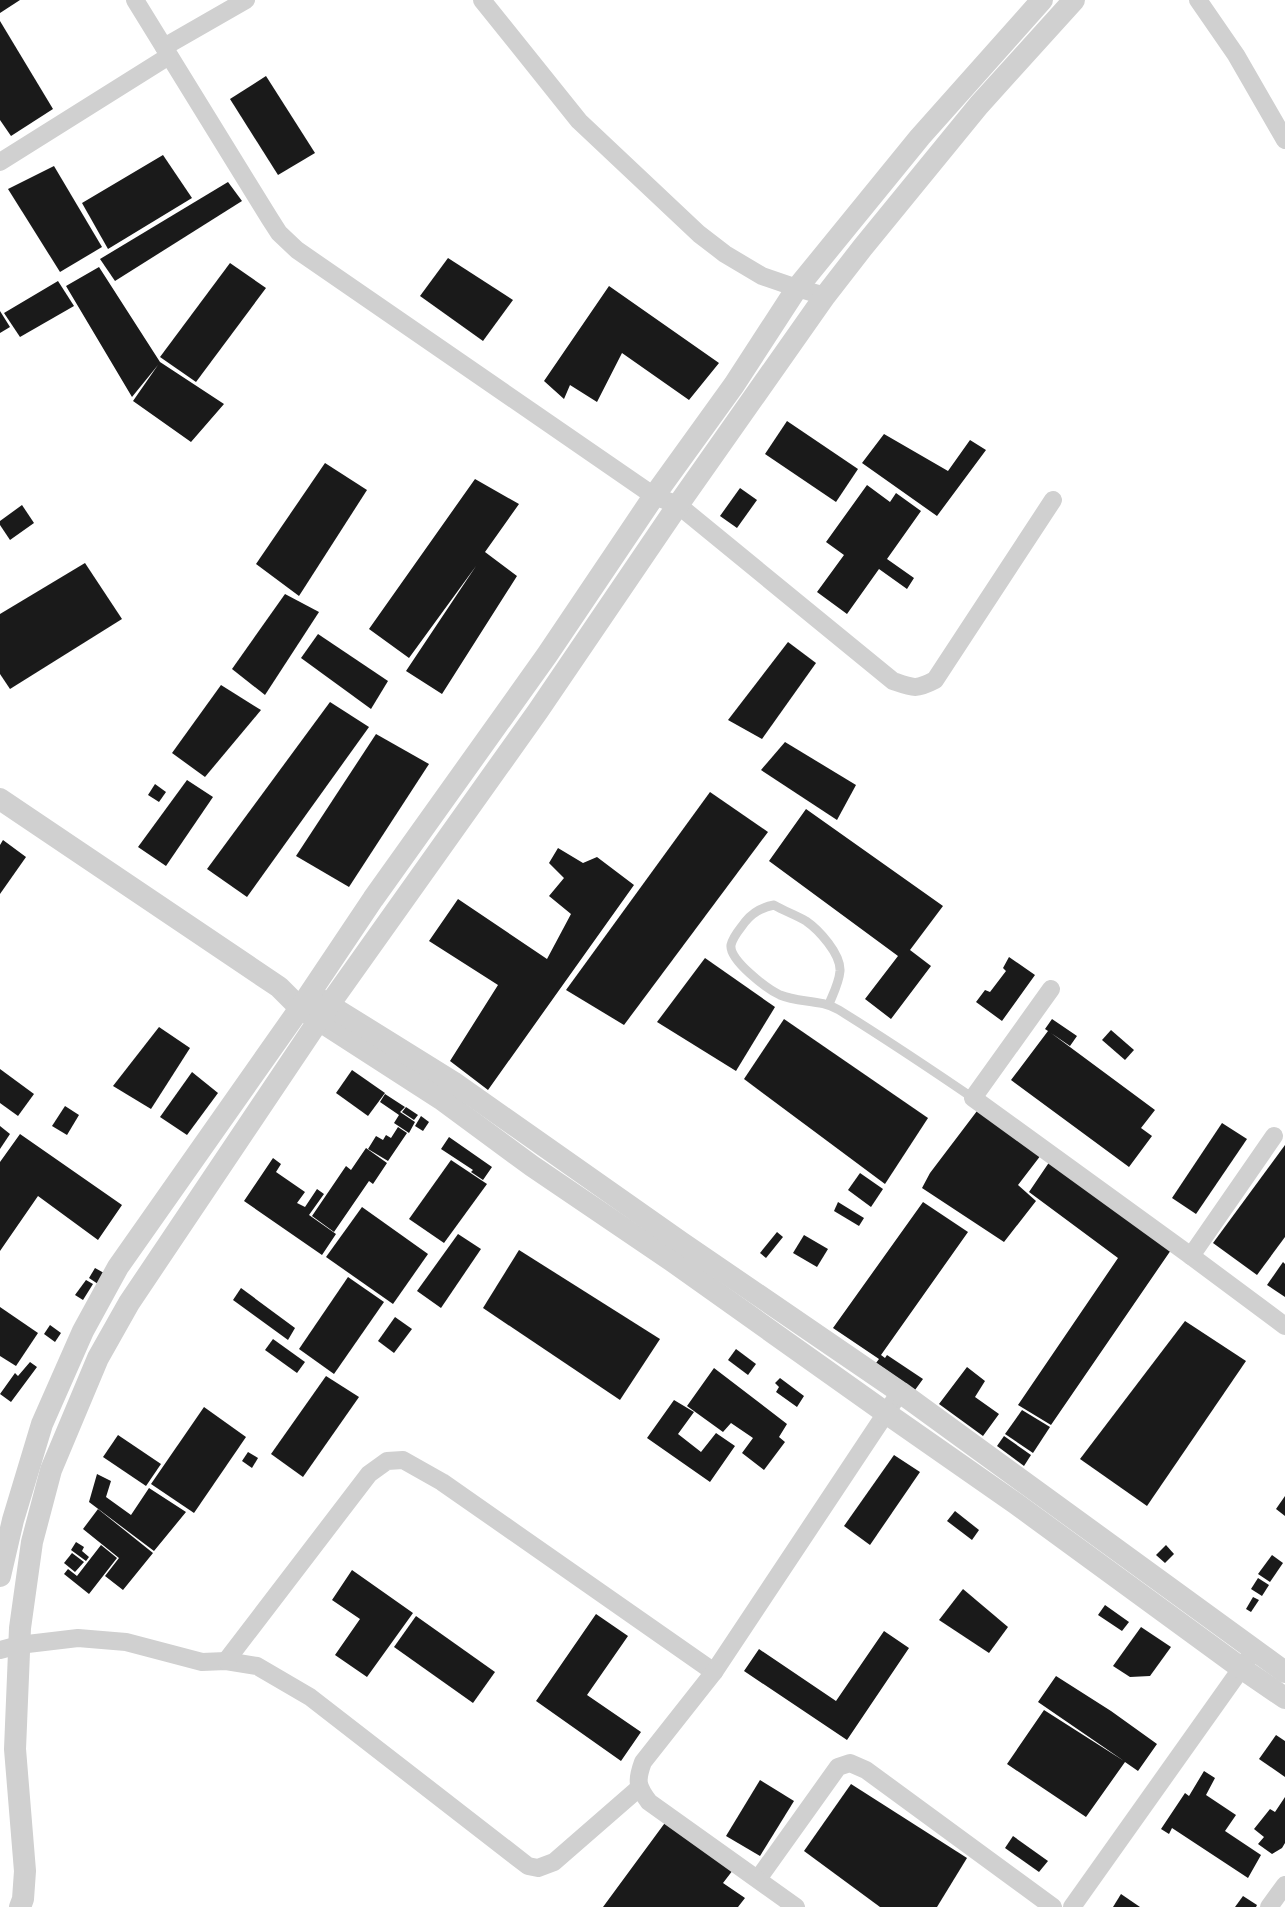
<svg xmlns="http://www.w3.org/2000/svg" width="1285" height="1907" viewBox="0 0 1285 1907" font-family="'DM Sans',sans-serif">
<rect width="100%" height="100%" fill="#fff"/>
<!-- building -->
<g fill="#1a1a1a">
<polygon points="0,0 20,0 0,13"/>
<polygon points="0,21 53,109 11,136 0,120"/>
<polygon points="266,76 315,153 278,175 230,99"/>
<polygon points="163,155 192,198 108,249 82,203"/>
<polygon points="54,166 102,247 60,272 8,189"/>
<polygon points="228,182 242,201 115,281 100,259"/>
<polygon points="448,258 513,300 483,341 420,296"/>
<polygon points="230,263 266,288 196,382 160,357"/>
<polygon points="99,267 160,362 224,404 191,442 133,401 158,365 132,397 66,286"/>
<polygon points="58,281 74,306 20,337 4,313"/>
<polygon points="609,286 719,363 689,400 622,353 597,402 570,385 564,399 544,381"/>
<polygon points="0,311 10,327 0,333"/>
<polygon points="787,421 858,469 836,502 765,454"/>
<polygon points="884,434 948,471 970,440 986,450 937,516 862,463"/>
<polygon points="325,463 367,490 299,596 256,564"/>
<polygon points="475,479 519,504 485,552 517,576 442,694 406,671 476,566 409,658 369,629"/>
<polygon points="867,485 890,502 896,493 921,511 887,559 914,578 907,589 879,569 847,614 817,592 844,555 826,542"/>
<polygon points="740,488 757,500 737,528 720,516"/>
<polygon points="22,505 34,523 10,540 0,525 0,521"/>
<polygon points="85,563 122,619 10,689 0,674 0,614"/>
<polygon points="285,594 319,612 265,695 232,669"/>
<polygon points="318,634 388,681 371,709 301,658"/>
<polygon points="788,642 816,663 762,739 728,720"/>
<polygon points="221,685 261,710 205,777 172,753"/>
<polygon points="330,702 369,727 247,897 207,869"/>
<polygon points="376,734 429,764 349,887 296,856"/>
<polygon points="785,742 856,785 837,820 761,770"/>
<polygon points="187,780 213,797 166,866 138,847"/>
<polygon points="155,784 166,792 159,802 148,795"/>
<polygon points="710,792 768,832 624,1025 566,990"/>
<polygon points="806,809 943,906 910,950 931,966 891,1019 865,999 898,956 769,861"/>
<polygon points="3,840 26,857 0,894 0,845"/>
<polygon points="558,848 583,863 597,857 634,885 488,1090 450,1061 498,985 429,941 458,899 547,959 571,914 549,896 564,878 549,863"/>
<polygon points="1009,957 1035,975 1002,1021 976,1002 985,990 990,992 1006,971 1003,968"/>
<polygon points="705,958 775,1007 736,1071 657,1022"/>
<polygon points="784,1019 928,1118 885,1184 744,1079"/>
<polygon points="1052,1019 1077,1036 1070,1046 1051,1033 1155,1110 1141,1128 1152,1136 1129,1167 1011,1080 1048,1031 1045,1029"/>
<polygon points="159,1027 190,1048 151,1109 113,1086"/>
<polygon points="1111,1030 1134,1050 1125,1060 1102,1040"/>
<polygon points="0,1069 34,1094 18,1116 0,1103"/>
<polygon points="352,1070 385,1093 368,1116 336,1093"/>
<polygon points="192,1072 218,1093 187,1135 160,1117"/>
<polygon points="385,1094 405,1107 400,1112 415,1122 409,1133 394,1123 399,1115 380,1102"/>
<polygon points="65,1106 79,1115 67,1135 52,1126"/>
<polygon points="406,1107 418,1115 414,1120 402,1112"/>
<polygon points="977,1111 1041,1155 1018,1185 1036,1201 1004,1242 922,1188 930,1173"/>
<polygon points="421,1116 429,1122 423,1131 415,1126"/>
<polygon points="1222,1123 1247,1139 1196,1214 1172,1198"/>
<polygon points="0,1126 10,1134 0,1149"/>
<polygon points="398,1127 407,1133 388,1161 368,1149 376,1136 383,1140 386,1135 391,1138"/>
<polygon points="20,1134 122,1205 98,1240 38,1196 0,1251 0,1162"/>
<polygon points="449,1137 492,1167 483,1180 471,1172 473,1170 441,1149"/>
<polygon points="1285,1145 1285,1237 1257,1275 1213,1243"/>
<polygon points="366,1148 387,1163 373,1184 369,1181 334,1232 312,1216 346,1166 351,1170"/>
<polygon points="273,1158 281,1164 276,1172 305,1192 297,1203 305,1207 317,1189 324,1194 309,1215 336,1234 322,1255 244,1201"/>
<polygon points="451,1160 487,1184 444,1243 409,1219"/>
<polygon points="1050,1161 1171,1250 1051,1425 1018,1405 1118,1258 1029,1192"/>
<polygon points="860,1173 883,1189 871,1207 848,1190"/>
<polygon points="838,1202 864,1218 859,1226 834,1211"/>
<polygon points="923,1202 968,1232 881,1355 885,1358 887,1355 923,1379 915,1390 876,1363 879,1359 833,1328"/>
<polygon points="362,1207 428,1254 393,1304 326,1257"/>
<polygon points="777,1232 783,1237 766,1258 760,1253"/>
<polygon points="458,1234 481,1249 441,1308 417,1291"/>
<polygon points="804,1235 828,1249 817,1267 793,1253"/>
<polygon points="519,1250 660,1339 620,1400 483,1308"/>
<polygon points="1283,1262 1285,1264 1285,1297 1267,1285"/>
<polygon points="95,1268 104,1273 98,1284 89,1278"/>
<polygon points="348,1277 384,1302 334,1374 299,1349"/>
<polygon points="86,1280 93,1284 83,1300 75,1295"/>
<polygon points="241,1288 295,1328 288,1340 233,1300"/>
<polygon points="0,1307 38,1333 16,1366 0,1356"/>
<polygon points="395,1317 412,1329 394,1353 378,1341"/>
<polygon points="1185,1321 1246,1361 1147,1506 1080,1459"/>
<polygon points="50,1325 61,1333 55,1342 44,1334"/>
<polygon points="273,1339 305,1362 297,1373 265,1350"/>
<polygon points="736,1349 756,1364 748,1375 728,1360"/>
<polygon points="30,1362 37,1367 11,1402 0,1394 15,1373 18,1376"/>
<polygon points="967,1367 985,1381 975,1397 999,1414 983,1436 939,1404"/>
<polygon points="714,1368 787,1424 779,1437 785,1442 764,1470 742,1453 753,1438 731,1423 723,1432 687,1406"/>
<polygon points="326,1376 359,1397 303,1477 271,1454"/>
<polygon points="780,1378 804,1396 797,1407 776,1392 779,1387 775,1383"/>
<polygon points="674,1400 694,1412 678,1434 701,1452 716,1433 735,1446 710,1482 647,1438"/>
<polygon points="204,1407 246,1437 194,1513 151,1484"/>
<polygon points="1022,1410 1050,1427 1033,1453 1005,1434"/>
<polygon points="118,1435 161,1464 146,1486 103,1457"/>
<polygon points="1004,1436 1031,1455 1024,1466 997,1446"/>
<polygon points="248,1452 258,1458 252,1468 242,1461"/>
<polygon points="894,1455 920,1472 870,1545 844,1526"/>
<polygon points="97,1474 111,1481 106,1497 131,1515 149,1488 186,1512 154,1551 89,1502"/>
<polygon points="1285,1496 1285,1516 1276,1509"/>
<polygon points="98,1509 153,1553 123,1590 105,1576 119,1558 83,1529"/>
<polygon points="955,1511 979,1530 972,1540 947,1521"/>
<polygon points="76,1542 84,1547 82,1551 89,1557 86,1561 71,1550"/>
<polygon points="101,1545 117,1558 89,1594 64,1574 68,1569 77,1576"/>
<polygon points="1166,1545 1174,1554 1165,1563 1156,1555"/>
<polygon points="72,1553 84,1562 75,1572 64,1563"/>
<polygon points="1272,1555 1283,1563 1270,1582 1258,1574"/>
<polygon points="352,1570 413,1613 367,1677 335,1655 360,1619 332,1600"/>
<polygon points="1258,1578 1269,1585 1262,1596 1251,1589"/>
<polygon points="963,1589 1008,1627 989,1653 939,1620"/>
<polygon points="1253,1597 1259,1600 1251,1612 1246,1609"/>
<polygon points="1105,1605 1129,1622 1122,1631 1098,1615"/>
<polygon points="596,1614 628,1636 587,1695 641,1732 621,1761 536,1701"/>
<polygon points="416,1616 495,1672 473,1703 394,1647"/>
<polygon points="1141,1627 1171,1647 1150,1676 1130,1677 1113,1666"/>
<polygon points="884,1631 909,1648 847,1740 744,1671 759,1649 836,1701"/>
<polygon points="1056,1676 1111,1711 1157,1744 1138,1771 1125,1762 1086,1817 1007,1764 1044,1710 1124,1761 1038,1702"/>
<polygon points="1276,1735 1285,1741 1285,1777 1259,1759"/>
<polygon points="1204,1771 1215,1778 1206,1795 1236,1815 1225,1831 1261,1855 1248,1878 1172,1828 1169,1834 1161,1829 1185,1793 1189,1796"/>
<polygon points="760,1780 794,1801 760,1856 726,1836"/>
<polygon points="851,1784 967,1858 937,1907 880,1907 804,1851"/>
<polygon points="1285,1797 1285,1843 1282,1848 1272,1854 1258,1844 1264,1837 1254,1829 1270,1809 1275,1812"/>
<polygon points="667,1820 733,1870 723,1883 745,1898 738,1907 603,1907"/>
<polygon points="1013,1836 1048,1861 1039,1872 1005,1848"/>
<polygon points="1121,1894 1140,1907 1113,1907"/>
<polygon points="1243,1896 1257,1905 1256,1907 1235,1907"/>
</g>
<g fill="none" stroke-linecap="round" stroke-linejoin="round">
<!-- service -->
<path stroke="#d0d0d0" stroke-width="9" d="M829,1004C833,994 839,983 840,971C841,954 819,930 806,921C796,915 784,911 774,905C763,907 752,913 745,922C740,929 733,936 731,945C729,960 767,989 780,995C799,1003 821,999 839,1010C884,1038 929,1068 973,1098"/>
<!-- minor -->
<g stroke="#d0d0d0" stroke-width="18">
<path d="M135,0L270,219L279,233L297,250L654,496L678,505L893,681C913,688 916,690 935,680L1053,500"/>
<polyline points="482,0 579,121 699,234 725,254 762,276 797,288 825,296"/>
<polyline points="1198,0 1236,55 1285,140"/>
<polyline points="164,47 246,0"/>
<polyline points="0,162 169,56"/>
<polyline points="1051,989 973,1098 1191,1256 1285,1326"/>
<polyline points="1191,1256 1274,1136"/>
<polyline points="0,1650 19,1645 78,1638 126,1642 202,1662 226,1661 257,1666 310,1697 528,1866 538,1868 554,1862 639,1788"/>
<polyline points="226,1661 369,1474 387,1461 403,1460 442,1482 714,1672"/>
<polyline points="758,1879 838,1767 850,1763 866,1770 1053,1907"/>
<path d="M796,1907L649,1802C637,1786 636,1781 643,1762L714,1672L900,1392"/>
<polyline points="1072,1907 1248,1659"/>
<polyline points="1269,1907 1285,1885"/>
</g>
<!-- tertiary -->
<g stroke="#d0d0d0" stroke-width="22">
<polyline points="0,799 279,987 300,1008 441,1099 532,1166 672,1261 886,1413 1015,1503 1241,1668 1285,1698"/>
<polyline points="316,997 453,1082 682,1243 900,1392 1285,1672"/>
<polyline points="0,1576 13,1520 42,1424 83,1331 118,1267 300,1008 373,899 547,655 654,496 734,385 797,288 920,137 1042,0"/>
<polyline points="20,1907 23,1899 25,1871 15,1749 20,1628 32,1542 51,1470 98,1358 129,1303 329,1005 538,711 678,505 825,296 863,247 979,105 1074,0"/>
</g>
</g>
</svg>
